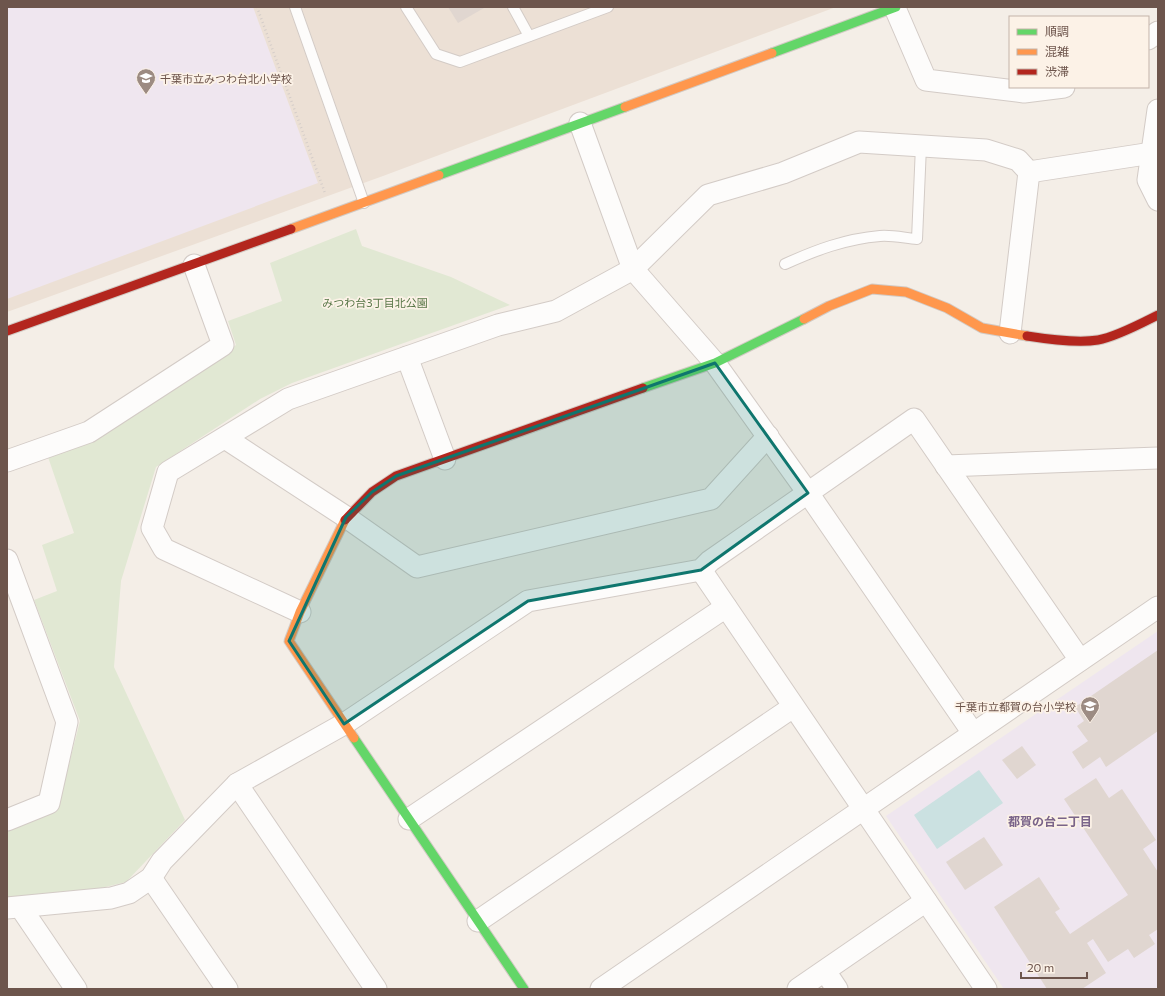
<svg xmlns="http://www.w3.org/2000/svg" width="1165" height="996" viewBox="0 0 1165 996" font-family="Commissioner,'Noto Sans JP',sans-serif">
<rect width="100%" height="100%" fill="#f4eee7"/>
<!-- residential -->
<polygon fill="#ece0d5" points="7,7 836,7 383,176 7,312"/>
<!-- education -->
<g fill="#efe6ef">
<polygon points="7,7 253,7 318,183 7,299"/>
<polygon points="1158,631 1158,989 1004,989 886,816"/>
</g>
<!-- green -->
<polygon fill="#e1e8d3" points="356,229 362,246 451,277 510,305 292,383 260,399 156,467 121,581 114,667 185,820 126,882 97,889 7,898 7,830 57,811 80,721 34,600 57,591 42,545 74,533 48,457 94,440 236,345 228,321 282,301 270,263"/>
<!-- water -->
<polygon fill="#cbe1e1" points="979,770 1003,803 937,849 914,815"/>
<!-- building -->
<g fill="#e0d6d0">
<polygon points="448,7 483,7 484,8 458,23"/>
<polygon points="1158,650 1158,731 1106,767 1100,757 1083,769 1072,752 1088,741 1077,726 1084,721 1075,707"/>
<polygon points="1022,746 1036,765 1017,779 1002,760"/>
<polygon points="1096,778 1109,798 1122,789 1156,840 1143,849 1158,872 1158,929 1149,935 1155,944 1134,958 1128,949 1108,962 1093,939 1087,943 1106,973 1082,989 1047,989 994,907 1039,877 1060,909 1055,912 1070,934 1128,895 1064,799"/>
<polygon points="984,837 1003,865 965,890 946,862"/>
</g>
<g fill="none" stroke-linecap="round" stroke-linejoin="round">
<!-- lane casing -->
<g stroke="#d3cbc6" stroke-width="12">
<g id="lane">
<polyline points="295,7 364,203"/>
<polyline points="406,7 436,54 460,62 608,7"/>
<polyline points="513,7 529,36"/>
<path d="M785,264C816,250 845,239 880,236C892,235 905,238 917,239L921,146"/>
</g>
</g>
<!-- street casing -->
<g stroke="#d3cbc6" stroke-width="23">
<g id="street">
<polyline points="895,8 926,80 1024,92 1064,87"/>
<polyline points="1148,39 1158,32"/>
<polyline points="1158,110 1148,180 1158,200"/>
<polyline points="580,123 633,269 715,363 808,493 973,733"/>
<polyline points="1010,333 1029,172"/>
<polyline points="407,357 445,459"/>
<polyline points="225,438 346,517 417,567 711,499 768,436"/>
<polyline points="7,461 89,432 223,345 194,265"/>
<polyline points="946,466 1158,458"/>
<polyline points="7,560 67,722 49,803 7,820"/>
<polyline points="701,570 986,989"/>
<polyline points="300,612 164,549 152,528 168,472 288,399 498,325 556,311 633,269 708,195 783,173 859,142 986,150 1018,160 1029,172 1152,153"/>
<polyline points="237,784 376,989"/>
<polyline points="409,819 726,607"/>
<polyline points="151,878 227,989"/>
<polyline points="7,908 111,898 129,893 151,878 162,861 237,784 344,724 528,601 701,570 710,561 914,419 1080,660"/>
<polyline points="21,908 76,989"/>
<polyline points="478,921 793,707"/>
<polyline points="825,971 837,989"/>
<polyline points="601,989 1158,607"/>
<polyline points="798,989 926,901"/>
</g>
</g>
<!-- fast casing -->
<g stroke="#d2cac4" stroke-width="11">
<g id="fast">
<polyline points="772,53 896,7"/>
<polyline points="439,175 625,107"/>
<polyline points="643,388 715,363 804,319"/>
<polyline points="354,738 524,989"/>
</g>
</g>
<!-- slow casing -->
<g stroke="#d2cac4" stroke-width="11">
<g id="slow">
<polyline points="625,107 772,53"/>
<polyline points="291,229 439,175"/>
<polyline points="804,319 829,306 872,289 906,292 947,308 982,328 1027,336"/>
<polyline points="345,520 300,612 289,641 354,738"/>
</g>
</g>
<!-- jam casing -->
<g stroke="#d2cac4" stroke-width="11">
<g id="jam">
<polyline points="7,331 291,229"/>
<path d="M1027,336C1046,339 1079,343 1098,340C1116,337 1142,323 1158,315"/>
<polyline points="345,520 372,492 396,476 643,388"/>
</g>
</g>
<!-- path -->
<polyline stroke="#d5cdc9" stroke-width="2.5" stroke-dasharray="1 3" stroke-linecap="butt" points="257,7 325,193"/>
<!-- lane -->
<use href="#lane" stroke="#fdfcfb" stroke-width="10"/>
<!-- street -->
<use href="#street" stroke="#fdfcfb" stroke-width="21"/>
<!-- fast -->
<use href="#fast" stroke="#63d668" stroke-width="9"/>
<!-- slow -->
<use href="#slow" stroke="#ff974d" stroke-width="9"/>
<!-- jam -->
<use href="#jam" stroke="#b3261e" stroke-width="9"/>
</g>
<!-- marked area -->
<path fill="#0f766e" fill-opacity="0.2" stroke="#0f766e" stroke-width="3" stroke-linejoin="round" d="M715,363L808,493L701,570L528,601L344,724L289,641L346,517L372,492L396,476Z"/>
<!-- icons -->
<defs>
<g id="school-pin" transform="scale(1)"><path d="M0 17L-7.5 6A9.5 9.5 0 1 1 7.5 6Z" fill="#9c8b82" stroke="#fcf2e7"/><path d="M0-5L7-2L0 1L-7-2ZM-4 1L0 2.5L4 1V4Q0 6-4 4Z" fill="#fff"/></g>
</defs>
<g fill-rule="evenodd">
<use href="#school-pin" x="146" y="78"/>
<use href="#school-pin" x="1090" y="706"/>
</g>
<g text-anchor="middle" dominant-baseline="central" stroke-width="3.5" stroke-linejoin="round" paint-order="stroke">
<!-- poi labels -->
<g font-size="11" fill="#6d554c" stroke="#fcf2e7" text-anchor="start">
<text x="160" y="78">千葉市立みつわ台北小学校</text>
<text x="1076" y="706" text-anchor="end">千葉市立都賀の台小学校</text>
</g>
<!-- park labels -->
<g font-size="11" fill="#597748" stroke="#fcf2e7">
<text x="375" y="302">みつわ台3丁目北公園</text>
</g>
<!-- neighbourhood labels -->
<g font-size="12" font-weight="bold" fill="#7a6489" stroke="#fcf2e7">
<text x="1050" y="821">都賀の台二丁目</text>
</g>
</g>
<!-- border -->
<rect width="1165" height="996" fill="none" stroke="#6d554c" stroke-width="16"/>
<!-- legend -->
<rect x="1009" y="16" width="140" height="72" fill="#fcf2e7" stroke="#c3b3a9"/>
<rect x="1017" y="29" width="20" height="6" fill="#63d668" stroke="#c3b3a9"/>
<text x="1045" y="36" font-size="12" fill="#6d554c">順調</text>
<rect x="1017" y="49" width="20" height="6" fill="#ff974d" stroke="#c3b3a9"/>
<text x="1045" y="56" font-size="12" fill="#6d554c">混雑</text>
<rect x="1017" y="69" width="20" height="6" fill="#b3261e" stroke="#c3b3a9"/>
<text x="1045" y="76" font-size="12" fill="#6d554c">渋滞</text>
<!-- scale -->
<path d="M1021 972v6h66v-6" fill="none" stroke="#6d554c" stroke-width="2"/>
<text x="1027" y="972" font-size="12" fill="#6d554c" stroke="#fcf2e7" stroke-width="3" paint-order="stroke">20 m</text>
</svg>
